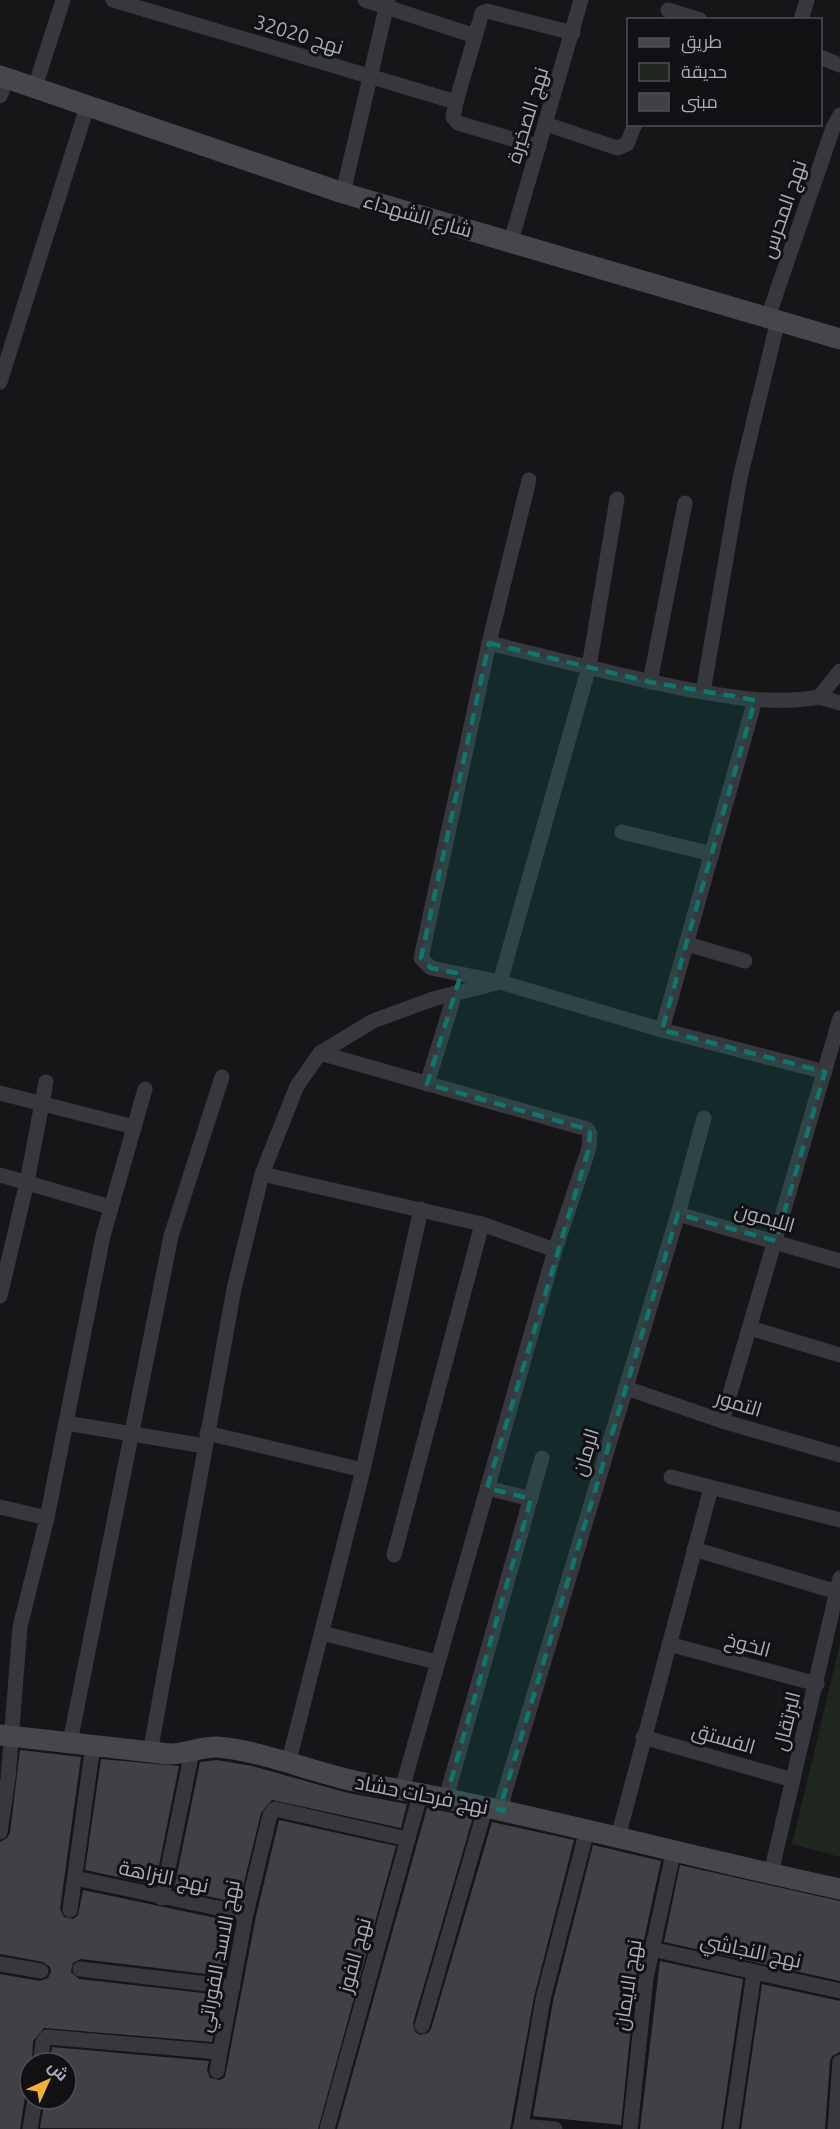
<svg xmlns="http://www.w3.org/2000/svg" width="840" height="2129" viewBox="0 0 840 2129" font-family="Ubuntu,Cairo,sans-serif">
<rect width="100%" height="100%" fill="#161618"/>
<!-- green -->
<polygon fill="#1e261f" points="840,1644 840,1857 792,1844"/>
<!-- building -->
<g fill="#404145">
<polygon points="20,1750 81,1757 60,1909 64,1917 73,1919 78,1915 83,1890 235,1922 224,1976 81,1959 73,1963 71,1972 79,1979 221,1995 212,2042 44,2028 33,2041 30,2091 25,2097 20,2129 0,2129 0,1974 40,1981 48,1978 51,1972 50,1967 43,1962 0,1954 0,1842 7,1838 10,1833"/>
<polygon points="101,1759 179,1766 155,1885 85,1870"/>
<polygon points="217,1760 252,1766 348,1793 407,1804 401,1828 272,1800 261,1813 239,1903 174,1889 200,1762"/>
<polygon points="427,1808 473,1817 413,2023 415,2032 420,2035 428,2033 431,2029 492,1822 574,1840 534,1997 510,2129 337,2129"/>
<polygon points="279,1820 396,1846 318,2129 40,2128 45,2099 66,2099 66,2063 50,2063 52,2047 209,2061 207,2070 210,2078 220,2080 225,2077 256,1916"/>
<polygon points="593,1845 661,1861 636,1977 621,2125 533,2116 553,2001"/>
<polygon points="680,1865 840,1901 840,1981 664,1942"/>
<polygon points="660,1961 743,1979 721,2129 640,2129"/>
<polygon points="762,1984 840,2001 840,2052 832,2056 830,2061 825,2129 741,2129"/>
</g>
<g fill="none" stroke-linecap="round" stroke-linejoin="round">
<!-- street -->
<g stroke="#37383d" stroke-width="15">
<polyline points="113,0 456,102 482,13 487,11 573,33"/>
<polyline points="365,0 475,36"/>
<polyline points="668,10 700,20"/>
<polyline points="801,20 807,0"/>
<polyline points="820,57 840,65"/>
<polyline points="35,87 63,0"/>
<polyline points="0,96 7,78"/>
<polyline points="456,102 453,117 458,123 539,147"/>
<polyline points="546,124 617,148 627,144 635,124"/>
<polyline points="343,193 388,0"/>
<polyline points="511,241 581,0"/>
<polyline points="768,317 833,128 840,115"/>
<polyline points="0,382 88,104"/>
<polyline points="529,480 489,643 421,958 431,968 500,982 662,1030 825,1072"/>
<path d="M489,643C555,659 620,676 686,689C731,697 774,705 819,697L840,671"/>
<polyline points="650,682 685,503"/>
<polyline points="703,692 740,478 778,320"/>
<polyline points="819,697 840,703"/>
<polyline points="622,832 712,854"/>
<polyline points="687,944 745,961"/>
<polyline points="662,1030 755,700"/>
<polyline points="320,1053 587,1129 590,1134 589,1148 555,1250 402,1789"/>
<polyline points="427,1084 455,993"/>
<polyline points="0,1093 134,1127"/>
<polyline points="262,1174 482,1224 555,1250"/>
<polyline points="0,1175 110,1207"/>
<polyline points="678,1214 840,1261"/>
<polyline points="0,1296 27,1182 46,1082"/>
<polyline points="750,1328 840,1355"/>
<polyline points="626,1388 722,1421 840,1455"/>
<polyline points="722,1421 840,1018"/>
<polyline points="66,1423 205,1446"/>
<polyline points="207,1433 363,1470"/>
<polyline points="671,1477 840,1520"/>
<polyline points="487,1488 531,1499"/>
<polyline points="0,1507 47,1518"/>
<polyline points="694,1549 837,1592"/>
<polyline points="394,1555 482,1224"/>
<polyline points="322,1633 436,1662"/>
<polyline points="669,1644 817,1684"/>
<polyline points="643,1737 793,1780"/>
<polyline points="70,1742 171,1236 222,1077"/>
<polyline points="150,1753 234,1289 262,1174 297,1086 320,1053 373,1021 433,999 500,982 589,667 617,499"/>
<polyline points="288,1764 363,1470 421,1209"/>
<polyline points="446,1798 542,1458"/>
<polyline points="504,1811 503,1798 678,1214 704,1118"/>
<polyline points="0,1832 8,1779 20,1627 47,1518 103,1236 145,1089"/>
<polyline points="618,1837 711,1488"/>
<polyline points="771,1873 840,1578"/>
<polyline points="75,1878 246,1914"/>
<polyline points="162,1898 192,1752"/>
<polyline points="70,1910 93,1745"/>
<polyline points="652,1949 840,1991"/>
<polyline points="0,1964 41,1971"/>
<polyline points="80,1969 233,1987"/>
<polyline points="422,2026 486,1806"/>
<polyline points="40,2063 43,2042 47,2037 220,2052 246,1914 270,1815 275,1809 407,1839"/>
<polyline points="217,2071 220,2052"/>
<polyline points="521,2126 543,1999 587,1830"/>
<polyline points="30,2129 35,2099"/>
<polyline points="327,2129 421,1792"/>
<polyline points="520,2129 521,2126 555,2129"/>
<polyline points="630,2129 646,1978 674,1849"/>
<polyline points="731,2129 754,1973"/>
<polyline points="835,2129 840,2062"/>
</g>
<!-- secondary -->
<g stroke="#45474d" stroke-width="21">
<polyline points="0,76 343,193 840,339"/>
<path d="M0,1735L169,1754C186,1754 202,1746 218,1747C265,1751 321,1776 369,1784C527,1812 682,1855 840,1889"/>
</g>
</g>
<!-- marked area -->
<path fill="#0f766e" fill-opacity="0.2" stroke="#0f766e" stroke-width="4.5" stroke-dasharray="12 8" stroke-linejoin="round" d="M489,643L650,682L755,700L662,1030L825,1072L776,1241L678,1214L503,1798L504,1811L446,1798L531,1499L487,1488L589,1148L590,1130L427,1084L461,974L431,968L421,958Z"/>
<g text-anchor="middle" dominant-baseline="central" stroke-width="6" stroke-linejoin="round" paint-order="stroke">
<!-- street labels -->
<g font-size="20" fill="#a8adb8" stroke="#111113">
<text transform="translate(299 34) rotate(17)">نهج 32020</text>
<text transform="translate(527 115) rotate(-73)">نهج الصخيرة</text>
<text transform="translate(783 209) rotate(-71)">نهج المحرس</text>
<text transform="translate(418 215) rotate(16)">شارع الشهداء</text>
<text transform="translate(765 1217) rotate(16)">الليمون</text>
<text transform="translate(739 1403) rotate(17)">التمور</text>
<text transform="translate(585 1452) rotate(-73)">الرمان</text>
<text transform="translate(748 1644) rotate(15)">الخوخ</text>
<text transform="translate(786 1721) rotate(-76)">البرتقال</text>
<text transform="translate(724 1738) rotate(16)">الفستق</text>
<text transform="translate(422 1794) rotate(11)">نهج فرحات حشاد</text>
<text transform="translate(164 1876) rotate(12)">نهج النزاهة</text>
<text transform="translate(751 1950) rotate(12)">نهج النجاشي</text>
<text transform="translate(354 1955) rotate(-75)">نهج الفوز</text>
<text transform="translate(218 1956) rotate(-79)">نهج الاسد الفوراتي</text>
<text transform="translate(627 1985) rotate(-81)">نهج الايمان</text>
</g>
</g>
<!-- legend -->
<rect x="627" y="18" width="195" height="108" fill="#111113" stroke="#4d4f55" stroke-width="1.5"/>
<rect x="639" y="38" width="30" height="9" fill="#45474d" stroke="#4d4f55" stroke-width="1.5"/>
<text x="681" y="48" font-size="18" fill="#a8adb8">طريق</text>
<rect x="639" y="63" width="30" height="18" fill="#1e261f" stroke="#4d4f55" stroke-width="1.5"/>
<text x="681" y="78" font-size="18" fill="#a8adb8">حديقة</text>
<rect x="639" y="93" width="30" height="18" fill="#404145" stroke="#4d4f55" stroke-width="1.5"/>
<text x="681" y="108" font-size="18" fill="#a8adb8">مبنى</text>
<!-- north arrow -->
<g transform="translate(48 2081) rotate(45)"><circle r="28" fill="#111113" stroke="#4d4f55" stroke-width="1.5"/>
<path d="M0-4.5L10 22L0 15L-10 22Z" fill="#f2b134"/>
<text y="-9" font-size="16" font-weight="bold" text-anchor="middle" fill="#a8adb8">ش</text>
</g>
</svg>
